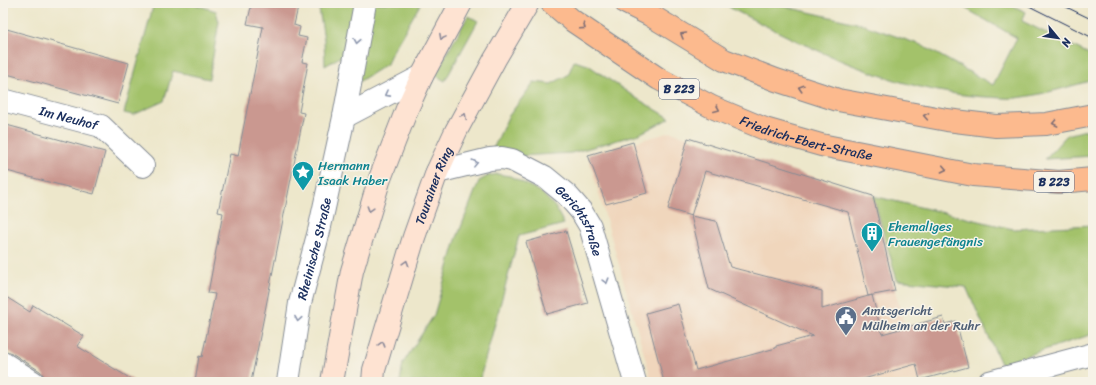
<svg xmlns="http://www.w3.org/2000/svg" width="1096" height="385" viewBox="0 0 1096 385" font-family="Sriracha,sans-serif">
<rect width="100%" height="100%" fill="#f7f3e8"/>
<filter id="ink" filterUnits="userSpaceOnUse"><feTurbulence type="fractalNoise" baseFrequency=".025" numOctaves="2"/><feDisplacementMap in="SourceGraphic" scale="8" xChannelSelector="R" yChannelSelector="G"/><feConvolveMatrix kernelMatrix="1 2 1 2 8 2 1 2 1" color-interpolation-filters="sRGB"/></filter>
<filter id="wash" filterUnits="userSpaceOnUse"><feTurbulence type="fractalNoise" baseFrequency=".012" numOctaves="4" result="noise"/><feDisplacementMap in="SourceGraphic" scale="16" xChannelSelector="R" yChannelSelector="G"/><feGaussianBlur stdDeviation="0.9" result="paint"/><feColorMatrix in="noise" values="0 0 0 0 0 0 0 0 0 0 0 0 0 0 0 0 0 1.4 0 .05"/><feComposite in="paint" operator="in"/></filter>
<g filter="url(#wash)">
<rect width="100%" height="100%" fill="#ede7cb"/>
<!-- built -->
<polygon fill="#f0d6bc" points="671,132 873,196 895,291 920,380 913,382 652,382 588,155"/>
<!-- green -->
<g fill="#a3c26a" stroke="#5f7864">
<polygon points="154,3 190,3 216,11 219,22 209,79 173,71 164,101 133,115 124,113"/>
<polygon points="318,3 421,3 390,56 387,64 360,81 340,57 325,66 324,39"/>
<path d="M724,3H769L861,24L921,45L993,85L1017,38L956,3H1007L1026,12L1022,21L1093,56V80C1068,87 1042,95 1016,98C1006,99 995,97 986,97C895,92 812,49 732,9Z"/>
<polygon points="468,16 478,21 445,81 435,75"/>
<polygon points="574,61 588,65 636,98 670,118 639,134 571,153 521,156 493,149 508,117 534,82 551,84 568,75"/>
<polygon points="1093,128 1093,156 1045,159 1067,135"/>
<polygon points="497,174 510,176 541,192 555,207 564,224 519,236 479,382 400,382 403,363 434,315 456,240 479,181 488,176"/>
<polygon points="873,196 1013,229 1093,225 1093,334 1001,364 966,287 897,280"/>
</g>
<g id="blocks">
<!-- building -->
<g fill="#ca9890">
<polygon points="252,3 299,3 294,25 300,27 298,36 307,38 302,62 308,63 299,112 304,113 251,382 195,382 199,356 202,357 215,294 208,293 223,213 218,212 230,154 238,156 263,27 247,24"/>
<polygon points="3,28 129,63 118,104 3,73"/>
<polygon points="3,124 105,152 94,194 3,170"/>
<polygon points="688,138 873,196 895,291 868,296 848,212 705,171 691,216 668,209"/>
<polygon points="633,142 647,193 606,204 588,155"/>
<polygon points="691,216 716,221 730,267 822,291 822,309 872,295 882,334 943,317 945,324 956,321 968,367 920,380 916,364 853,382 664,382 646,313 678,304 696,370 776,348 776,346 813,336 709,289"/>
<polygon points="566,231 588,303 547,314 526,242"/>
<polygon points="3,295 30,312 33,305 84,336 77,346 136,382 45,382 44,376 40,371 10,352 3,351"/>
</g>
</g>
</g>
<g filter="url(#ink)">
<use href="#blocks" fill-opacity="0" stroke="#848b94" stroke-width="1"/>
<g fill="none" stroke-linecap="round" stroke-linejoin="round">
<!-- street casing -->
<g stroke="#848b94" stroke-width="24">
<g id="street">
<path id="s1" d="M3,100L101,126L143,166"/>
<polyline points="344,117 422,76"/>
<path id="s2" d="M437,172L490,159L502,158L512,160L545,177L567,195L581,211L590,226L635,382"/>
<polyline points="3,363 33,382"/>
<path id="s3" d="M288,382L300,303L319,231L344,117L365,3"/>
<polyline points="989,382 1093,354"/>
</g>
</g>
<!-- secondary casing -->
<g stroke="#848b94" stroke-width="24">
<g id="secondary">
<polyline points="332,382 352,271 379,181 407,109 422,76 461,3"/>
<path id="s4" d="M373,382L374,370L414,237L437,172L456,131L495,59L528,3"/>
</g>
</g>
<!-- primary casing -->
<g stroke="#848b94" stroke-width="24">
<g id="primary">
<path id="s5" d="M552,3L573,21L659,79L712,107L765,129L821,145L973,175L1059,182L1093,179"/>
<polyline points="626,3 650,15 724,60 776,80 838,100 947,120 996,126 1046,124 1093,115"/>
</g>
</g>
<!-- street -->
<use href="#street" stroke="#fff" stroke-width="22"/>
<!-- secondary -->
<use href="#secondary" stroke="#fee3d2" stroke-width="22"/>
<!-- primary -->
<use href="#primary" stroke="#fcba8e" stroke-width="22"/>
<!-- tram -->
<g stroke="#1b2f5e" stroke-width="1">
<polyline points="1023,3 1093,38"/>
<polyline points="1058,3 1093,20"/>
</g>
</g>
<!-- one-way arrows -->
<defs><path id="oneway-chevron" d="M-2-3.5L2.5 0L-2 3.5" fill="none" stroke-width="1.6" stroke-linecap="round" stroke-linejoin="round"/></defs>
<g stroke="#806e74">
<use href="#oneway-chevron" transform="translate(583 27) rotate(34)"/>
<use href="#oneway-chevron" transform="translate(683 35) rotate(-150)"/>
<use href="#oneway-chevron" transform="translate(801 88) rotate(-162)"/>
<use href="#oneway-chevron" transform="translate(717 109) rotate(23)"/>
<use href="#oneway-chevron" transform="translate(926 116) rotate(-170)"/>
<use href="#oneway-chevron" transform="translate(1055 123) rotate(169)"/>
<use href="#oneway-chevron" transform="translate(944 169) rotate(12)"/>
</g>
<g stroke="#8c8998">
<use href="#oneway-chevron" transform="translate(442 37) rotate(118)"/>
<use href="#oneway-chevron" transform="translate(464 116) rotate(-62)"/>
<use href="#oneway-chevron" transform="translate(370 209) rotate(107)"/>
<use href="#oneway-chevron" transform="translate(406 263) rotate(-73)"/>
<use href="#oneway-chevron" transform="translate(382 344) rotate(-74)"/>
</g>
<g stroke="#8d97ae">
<use href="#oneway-chevron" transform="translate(357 41) rotate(100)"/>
<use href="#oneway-chevron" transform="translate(387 94) rotate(152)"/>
<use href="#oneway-chevron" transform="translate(475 163) rotate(-14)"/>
<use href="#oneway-chevron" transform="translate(606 281) rotate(74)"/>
<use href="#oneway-chevron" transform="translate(298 319) rotate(99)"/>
</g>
</g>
<!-- icons -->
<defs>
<g id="sight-pin" transform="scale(1.15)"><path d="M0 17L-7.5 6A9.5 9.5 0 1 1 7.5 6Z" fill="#0f9aa8" stroke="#f7f3e8"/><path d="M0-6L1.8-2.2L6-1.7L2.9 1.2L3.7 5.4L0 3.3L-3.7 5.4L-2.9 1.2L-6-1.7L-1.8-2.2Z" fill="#fff"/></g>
<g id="building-pin" transform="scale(1.15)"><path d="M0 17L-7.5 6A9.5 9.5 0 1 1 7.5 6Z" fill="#0f9aa8" stroke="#f7f3e8"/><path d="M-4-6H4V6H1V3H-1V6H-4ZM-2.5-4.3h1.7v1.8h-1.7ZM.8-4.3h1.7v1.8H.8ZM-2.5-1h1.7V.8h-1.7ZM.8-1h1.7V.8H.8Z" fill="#fff"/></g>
<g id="civic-pin" transform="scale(1.15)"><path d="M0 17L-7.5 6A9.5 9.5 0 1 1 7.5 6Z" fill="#5c6f8a" stroke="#f7f3e8"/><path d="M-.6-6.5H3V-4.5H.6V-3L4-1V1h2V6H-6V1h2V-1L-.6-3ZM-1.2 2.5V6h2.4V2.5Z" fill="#fff"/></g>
</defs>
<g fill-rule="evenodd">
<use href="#sight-pin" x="303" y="172"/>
<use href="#building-pin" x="872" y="233"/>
<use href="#civic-pin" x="846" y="317"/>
</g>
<g text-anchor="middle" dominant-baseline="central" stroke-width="3" stroke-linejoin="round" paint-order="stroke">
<!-- shield labels -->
<g fill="#f7f3e8" stroke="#5d6a87" stroke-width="1">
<rect x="659" y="79" width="40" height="20" rx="3"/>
<rect x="1034" y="172" width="40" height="20" rx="3"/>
</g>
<g font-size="12" font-weight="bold" fill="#1b2f5e">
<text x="679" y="89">B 223</text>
<text x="1054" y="182">B 223</text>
</g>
<!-- street labels -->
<g font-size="13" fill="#1b2f5e" stroke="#f7f3e8">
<text stroke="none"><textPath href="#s1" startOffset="68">Im Neuhof</textPath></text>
<text stroke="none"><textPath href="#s5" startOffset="291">Friedrich-Ebert-Straße</textPath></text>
<text stroke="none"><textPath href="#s4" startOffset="206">Tourainer Ring</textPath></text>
<text stroke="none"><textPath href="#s2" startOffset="171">Gerichtstraße</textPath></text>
<text stroke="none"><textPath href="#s3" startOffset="136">Rheinische Straße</textPath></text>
</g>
<!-- culture labels -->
<g font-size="13" fill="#0d838f" stroke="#f7f3e8" text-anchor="start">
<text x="318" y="165">Hermann<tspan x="318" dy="15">Isaak Haber</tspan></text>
<text x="888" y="226">Ehemaliges<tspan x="888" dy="15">Frauengefängnis</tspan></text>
</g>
<!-- service labels -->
<g font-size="13" fill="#4e5e75" stroke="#f7f3e8" text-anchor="start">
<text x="862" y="310">Amtsgericht<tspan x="862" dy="15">Mülheim an der Ruhr</tspan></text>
</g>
</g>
<!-- margin -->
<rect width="1096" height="385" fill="none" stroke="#f7f3e8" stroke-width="16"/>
<!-- north arrow -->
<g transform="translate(1058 38) rotate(119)" stroke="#f7f3e8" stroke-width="3" paint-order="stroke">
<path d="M0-3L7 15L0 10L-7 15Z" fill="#1b2f5e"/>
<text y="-6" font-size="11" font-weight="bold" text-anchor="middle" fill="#1b2f5e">N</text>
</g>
</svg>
